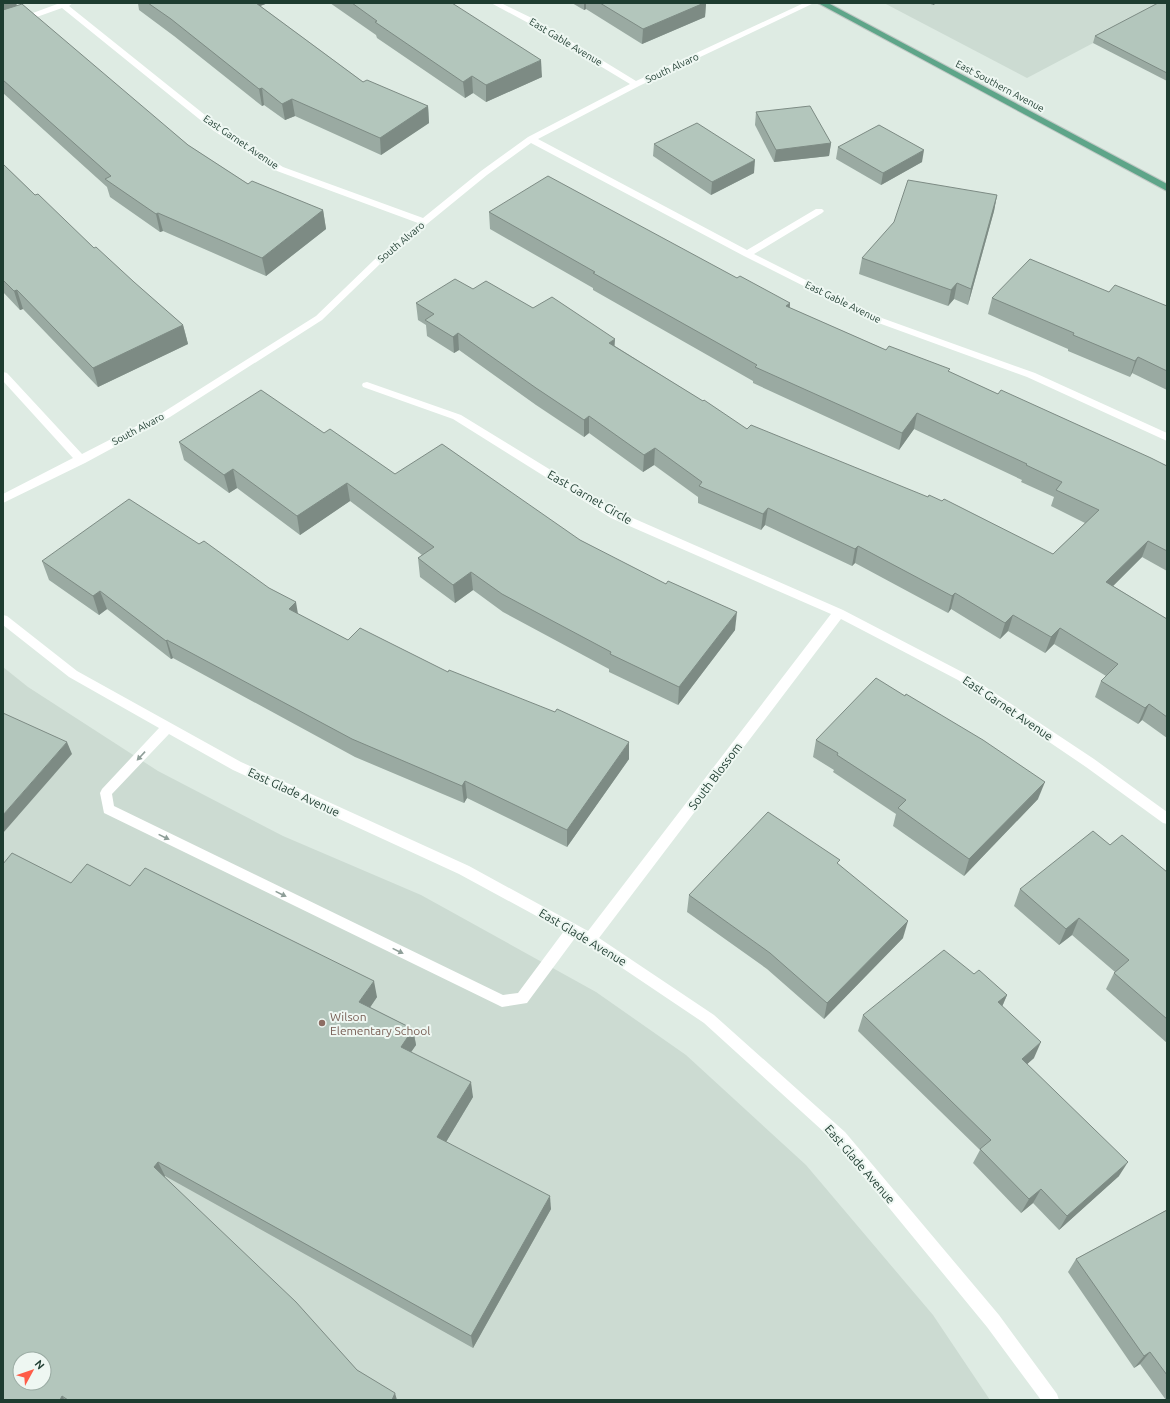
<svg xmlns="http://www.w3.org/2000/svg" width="1170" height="1403" viewBox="0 0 1170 1403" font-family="Ubuntu,sans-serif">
<rect width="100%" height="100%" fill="#deebe3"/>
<!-- built -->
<g fill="#ccdbd2" fill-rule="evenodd">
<polygon points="884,3 1167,3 1167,4 1027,78"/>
<path d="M3,667L28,687L158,771L283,836L421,895L596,992L686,1055L806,1165L933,1315L990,1400H3ZM20,1359H44V1383H20Z"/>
</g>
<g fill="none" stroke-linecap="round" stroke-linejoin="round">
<!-- major casing -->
<g stroke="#c0c8c5" stroke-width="2">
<polygon id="major" points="818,3 828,3 1167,184 1167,191"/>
</g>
<!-- minor -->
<g fill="#fff" fill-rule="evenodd">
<polygon points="73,3 69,6 220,127 283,167 423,218 481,171 528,137 630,84 532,25 491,3 501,3 538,21 636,81 804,3 814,3 639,86 538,139 747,250 816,209 822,209 824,211 822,213 754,254 879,317 1035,373 1167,433 1167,441 1027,377 873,321 744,256 531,143 487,175 427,224 380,264 322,320 170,417 85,463 3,503 3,494 73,458 3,381 3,372 7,373 82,454 162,413 316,316 374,260 418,223 277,171 214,131 62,8 3,29 3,24 60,3"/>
<path d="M367,382L461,415L619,512L843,610L966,674L1094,759L1167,812V824L1163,823L1086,767L958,680L841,619L599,938L714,1015L845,1132L999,1315L1057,1394L1059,1400H1041L987,1327L835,1142L704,1023L585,943L575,938L527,1003L502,1007L104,813L100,793L102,789L159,728L69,677L3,625V615L7,616L77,671L241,762L469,866L588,931L831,614L611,518L453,419L363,387L362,385L363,383ZM169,734L233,770L459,874L564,931L518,993L503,995L114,806L112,794Z"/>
</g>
<!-- major -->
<use href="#major" fill="#5ea589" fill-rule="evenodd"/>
</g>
<!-- wall -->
<g fill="#9aaaa2">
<polygon points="3,3 16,3 17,6 188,145 248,184 323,210 326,229 266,276 163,231 160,232 110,197 107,187 3,93"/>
<polygon points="138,3 268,3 260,6 363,82 428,106 429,123 381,155 295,116 285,120 264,105 262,106 174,36 139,10"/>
<polygon points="330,3 452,3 542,77 486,102 473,93 465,98 377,38 376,35"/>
<polygon points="572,3 706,3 705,17 642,44 586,9 584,10"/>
<polygon points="928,3 937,3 933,5"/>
<polygon points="1167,3 1167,81 1093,43 1095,36"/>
<polygon points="756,112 831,143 829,156 774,162 755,125"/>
<polygon points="654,144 754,173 711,195 653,156"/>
<polygon points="838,147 922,162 881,185 836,159"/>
<polygon points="3,164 35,195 94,248 183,325 188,344 98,387 23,309 20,310 3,292"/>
<polygon points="997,195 994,211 968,305 954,299 948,306 859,274 862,258"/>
<polygon points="489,212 737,278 790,303 790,308 886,350 949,372 998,394 1167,466 1167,571 1142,557 1113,586 1167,619 1167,738 1142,720 1138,724 1095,697 1101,681 1106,676 1054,644 1045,653 1008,631 1000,639 951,609 948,613 855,563 852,566 765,525 761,530 698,503 698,497 654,465 643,472 589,433 584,437 536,405 459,350 454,353 427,336 426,325 418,320 416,303 473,289 533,308 615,346 747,429 1053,554 1085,523 1051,506 1054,497 1021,482 1022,480 914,429 899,450 753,383 753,381 593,290 593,288 490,229"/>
<polygon points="1109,292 1167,306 1167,390 1132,373 1130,377 1068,351 1068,349 988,314 992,298"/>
<polygon points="324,433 395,474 580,540 735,630 678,705 609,672 609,669 503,612 473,590 455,603 420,577 418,558 422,555 350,501 300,535 237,488 229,493 184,460 179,442"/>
<polygon points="42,561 298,614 348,640 448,672 629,759 567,847 467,798 464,803 355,757 173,658 171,659 107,609 99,615 49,580"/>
<polygon points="816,740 1038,799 964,876 893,826 896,814 833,772 834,770 813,757"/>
<polygon points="1110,845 1167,872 1167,1043 1106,989 1114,973 1115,972 1072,935 1059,945 1014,906 1020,889"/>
<polygon points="839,865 903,938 824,1019 767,969 687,912 689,895"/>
<polygon points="71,883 130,886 377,997 370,1007 413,1029 416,1045 411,1052 473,1097 446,1142 551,1209 473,1348 165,1176 165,1177 357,1370 397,1400 3,1400"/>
<polygon points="974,974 1007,995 1002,1007 1034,1058 1027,1064 1119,1176 1059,1230 1033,1203 1021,1213 973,1163 980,1150 858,1031 863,1015"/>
<polygon points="1167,1210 1167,1400 1166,1400 1140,1364 1134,1368 1068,1272 1076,1259"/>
</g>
<!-- shaded-wall -->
<g fill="#7d8b84">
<polygon points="3,3 16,3 20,16 3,23"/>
<polygon points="246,3 268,3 247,11"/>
<polygon points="584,3 586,3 586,9 584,10"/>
<polygon points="704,3 706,3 705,17 642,44 643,29"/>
<polygon points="933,3 937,3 933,5"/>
<polygon points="541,60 542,77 486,102 486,85"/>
<polygon points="472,76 473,93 465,98 463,82"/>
<polygon points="262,88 264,105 262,106 259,89"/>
<polygon points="292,99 295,116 285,120 282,104"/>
<polygon points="428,106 429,123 381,155 380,138"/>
<polygon points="831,143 829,156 774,162 776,150"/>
<polygon points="924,150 922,162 881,185 883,173"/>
<polygon points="755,160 754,173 711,195 712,182"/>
<polygon points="997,195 994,211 968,305 971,289"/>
<polygon points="323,210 326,229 266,276 262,258"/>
<polygon points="158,213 163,231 160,232 156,214"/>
<polygon points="957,283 954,299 948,306 951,290"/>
<polygon points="17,290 23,309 20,310 14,291"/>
<polygon points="790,303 788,320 786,306"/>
<polygon points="183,325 188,344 98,387 93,368"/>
<polygon points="458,333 459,350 454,353 453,337"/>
<polygon points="615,339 614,356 609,343"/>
<polygon points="1138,357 1132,373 1130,377 1135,361"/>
<polygon points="917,413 914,429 899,450 902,433"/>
<polygon points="589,416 589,433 584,437 584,420"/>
<polygon points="655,448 654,465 643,472 644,455"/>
<polygon points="233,469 237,488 229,493 224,475"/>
<polygon points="347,483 350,501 300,535 297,516"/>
<polygon points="768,508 765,525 761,530 763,514"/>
<polygon points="1148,541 1142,557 1100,599 1106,582"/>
<polygon points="858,546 855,563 852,566 855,549"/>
<polygon points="471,572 473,590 455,603 453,585"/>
<polygon points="100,591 107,609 99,615 93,596"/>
<polygon points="955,593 951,609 948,613 952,596"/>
<polygon points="296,602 299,620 289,609"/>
<polygon points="737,612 735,630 678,705 679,687"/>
<polygon points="1013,615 1008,631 1000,639 1005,623"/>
<polygon points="1060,628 1054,644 1045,653 1051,637"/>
<polygon points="167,640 173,658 171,659 166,641"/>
<polygon points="1149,704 1142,720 1138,724 1145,708"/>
<polygon points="67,742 72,754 3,833 3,815"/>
<polygon points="629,742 629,759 567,847 567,830"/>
<polygon points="465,781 467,798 464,803 462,786"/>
<polygon points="1045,782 1038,799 964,876 969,859"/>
<polygon points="1079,918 1072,935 1059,945 1066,929"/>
<polygon points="908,921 903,938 824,1019 827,1003"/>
<polygon points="374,981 377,997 363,1018 359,1002"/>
<polygon points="1007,995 1000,1011 998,1002"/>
<polygon points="413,1029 416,1045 404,1062 401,1047"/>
<polygon points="1041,1042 1034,1058 1015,1075 1022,1059"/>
<polygon points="471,1082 473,1097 440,1152 437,1137"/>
<polygon points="158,1162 165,1176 161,1181 154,1167"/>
<polygon points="1128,1162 1119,1176 1059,1230 1067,1216"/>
<polygon points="1041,1189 1033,1203 1021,1213 1029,1199"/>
<polygon points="550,1196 551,1209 473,1348 471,1336"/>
<polygon points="1150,1352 1140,1364 1134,1368 1144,1356"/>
<polygon points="395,1393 397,1400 392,1400"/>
<polygon points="62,1396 65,1400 60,1400"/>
</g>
<!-- building -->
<g fill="#b3c6bc" stroke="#7d8b84" fill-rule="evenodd">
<polygon points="148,3 256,3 363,82 367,80 428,106 380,138 292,99 282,104 262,88 259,89 171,19"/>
<polygon points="352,3 452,3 541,60 486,85 472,76 463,82 375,22 377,21"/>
<polygon points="600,3 704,3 643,29"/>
<polygon points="1158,3 1167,3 1167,73 1095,36"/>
<polygon points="22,4 188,145 248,184 252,181 323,210 262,258 158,213 156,214 105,179 111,176 3,80 3,10"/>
<polygon points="810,106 831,143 776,150 756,112"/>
<polygon points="697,123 755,160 712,182 654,144"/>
<polygon points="879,125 924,150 883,173 838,147"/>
<polygon points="3,164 35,195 38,194 94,248 96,247 134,282 183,325 93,368 17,290 14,291 3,280"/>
<polygon points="548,176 737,278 740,276 790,303 786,306 886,350 889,346 950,369 948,371 998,394 1001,390 1151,458 1167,466 1167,551 1148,541 1106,582 1167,619 1167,717 1149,704 1145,708 1101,681 1118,664 1060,628 1051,637 1013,615 1005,623 955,593 952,596 858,546 855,549 768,508 763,514 699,486 702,482 655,448 644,455 589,416 584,420 536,388 458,333 453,337 425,320 434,314 416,303 455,279 473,289 486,281 533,308 552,297 615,339 609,343 703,401 704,400 747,429 751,425 928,497 929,495 942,501 944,499 1053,554 1099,510 1056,490 1062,482 1026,465 1027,464 917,413 902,433 755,367 757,365 593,273 595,272 489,212"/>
<polygon points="908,180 997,195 971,289 957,283 951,290 862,258 894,222"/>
<polygon points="1030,259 1109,292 1115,285 1167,306 1167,371 1138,357 1135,361 1073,335 1074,333 992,298"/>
<polygon points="261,390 324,433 330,429 395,474 442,444 580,540 666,584 668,581 737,612 679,687 610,654 611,652 502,594 471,572 453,585 418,558 434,547 347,483 297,516 233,469 224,475 179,442"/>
<polygon points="129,499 199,544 204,541 269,588 296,602 289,609 348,640 360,628 448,672 449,670 555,712 557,709 629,742 567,830 465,781 462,786 352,739 167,640 166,641 100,591 93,596 42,561"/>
<polygon points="876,678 905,696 906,694 983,740 1045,782 969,859 898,808 906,800 837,755 838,753 816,740"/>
<polygon points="3,713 67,742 3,815"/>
<polygon points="768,812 840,860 837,863 908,921 827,1003 770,953 689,895"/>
<polygon points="1093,831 1110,845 1122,835 1167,872 1167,1019 1114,973 1129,960 1079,918 1066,929 1020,889"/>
<path d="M12,853L71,883L87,864L130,886L145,868L374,981L359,1002L413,1029L401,1047L471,1082L437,1137L550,1196L471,1336L158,1162L154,1167L296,1302L357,1370L395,1393L392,1400H68L62,1396L60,1400H3V864ZM20,1359H44V1383H20Z"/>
<polygon points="944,950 974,974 979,970 1007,995 998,1002 1041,1042 1022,1059 1128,1162 1067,1216 1041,1189 1029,1199 980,1149 991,1140 863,1015"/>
<polygon points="1167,1210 1167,1375 1150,1352 1144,1356 1076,1259"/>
</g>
<!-- one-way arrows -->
<defs><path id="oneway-solid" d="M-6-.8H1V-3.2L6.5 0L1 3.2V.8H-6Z"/></defs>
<g fill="#8e9e98">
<use href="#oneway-solid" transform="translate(141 756) rotate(133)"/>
<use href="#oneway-solid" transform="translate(164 837) rotate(26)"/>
<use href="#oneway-solid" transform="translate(281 894) rotate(26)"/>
<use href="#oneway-solid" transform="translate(398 951) rotate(26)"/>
</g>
<!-- markers -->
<circle fill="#8d6e63" stroke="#eef7f2" stroke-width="1.5" cx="322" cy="1023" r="4"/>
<g text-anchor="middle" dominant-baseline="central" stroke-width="4" stroke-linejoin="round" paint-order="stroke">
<!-- far-street labels -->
<g font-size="10" fill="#1e3c30" stroke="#eef7f2">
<text transform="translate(566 42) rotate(31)">East Gable Avenue</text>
<text transform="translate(672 68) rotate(-25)">South Alvaro</text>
<text transform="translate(1000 86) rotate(28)">East Southern Avenue</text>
<text transform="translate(241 142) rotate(34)">East Garnet Avenue</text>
<text transform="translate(401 242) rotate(-40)">South Alvaro</text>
<text transform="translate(843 302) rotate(26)">East Gable Avenue</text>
<text transform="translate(138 429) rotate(-28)">South Alvaro</text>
</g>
<!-- street labels -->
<g font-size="12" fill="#1e3c30" stroke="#eef7f2">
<text transform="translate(590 497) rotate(30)">East Garnet Circle</text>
<text transform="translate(1008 708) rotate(34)">East Garnet Avenue</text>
<text transform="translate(715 776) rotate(-53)">South Blossom</text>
<text transform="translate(294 792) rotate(25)">East Glade Avenue</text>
<text transform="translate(583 937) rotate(31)">East Glade Avenue</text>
<text transform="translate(860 1164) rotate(49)">East Glade Avenue</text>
</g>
<!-- education labels -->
<g font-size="12" fill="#785e54" stroke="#eef7f2" text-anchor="start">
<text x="330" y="1016">Wilson<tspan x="330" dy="14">Elementary School</tspan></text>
</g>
</g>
<!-- border -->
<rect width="1170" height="1403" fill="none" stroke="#1e3c30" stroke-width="8"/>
<!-- north arrow -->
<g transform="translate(32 1371) rotate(50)"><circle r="19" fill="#eef7f2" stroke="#9baca4"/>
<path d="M0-3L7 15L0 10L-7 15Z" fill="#fe5c48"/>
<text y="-6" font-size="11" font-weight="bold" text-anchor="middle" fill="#1e3c30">N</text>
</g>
</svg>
